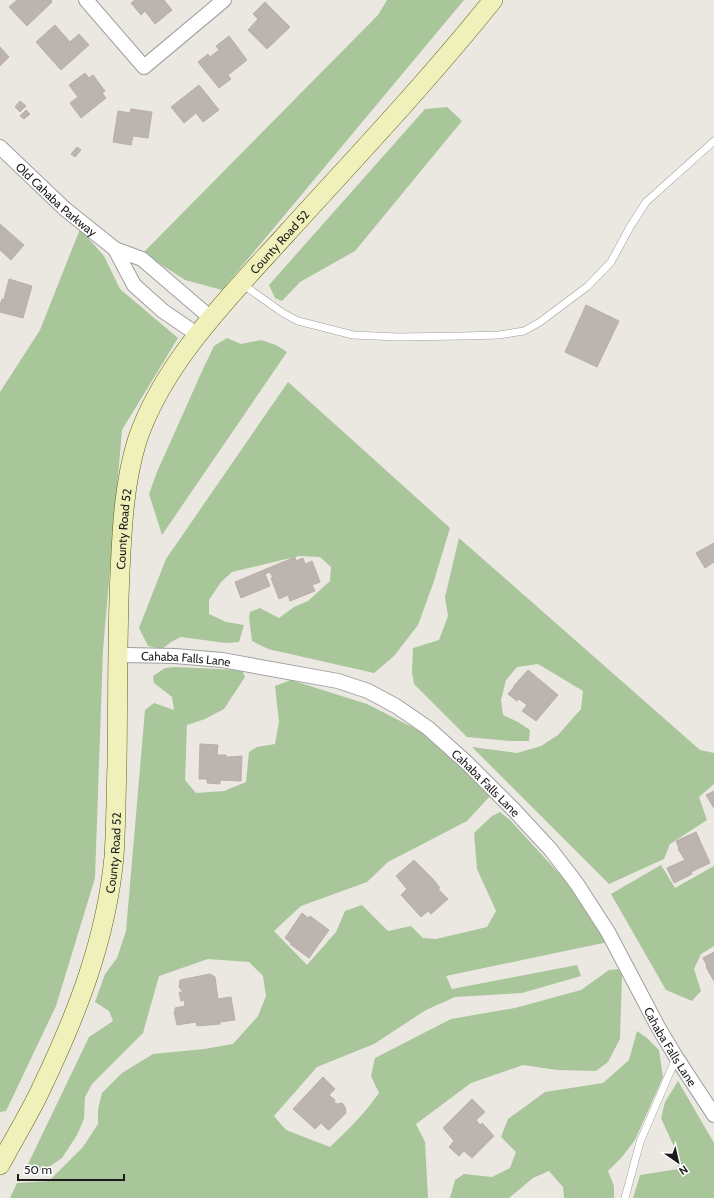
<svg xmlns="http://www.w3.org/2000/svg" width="714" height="1198" viewBox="0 0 714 1198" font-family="Cabin,sans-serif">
<rect width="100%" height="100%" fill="#ebe8e2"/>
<!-- forest -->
<g fill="#a9c69b">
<polygon points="387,0 464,0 222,290 185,280 143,253 378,15"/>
<polygon points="447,107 462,121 355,251 300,282 282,301 275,298 269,285 425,109"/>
<polygon points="80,229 104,256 120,289 178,338 122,430 103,650 95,878 56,1006 6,1111 0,1112 0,392 40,330"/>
<polygon points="227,338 241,344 261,340 276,345 287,352 162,535 149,494 157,472 203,369 214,346"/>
<polygon points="288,382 450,528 433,584 418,625 394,656 374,673 268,649 252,641 249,618 250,612 260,608 279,618 294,607 308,601 330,581 331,567 320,557 299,556 232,572 221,582 209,600 209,614 226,622 244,625 239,642 226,643 181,637 171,642 162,649 148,646 139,628 166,559"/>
<polygon points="459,538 700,750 714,753 714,784 699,797 707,820 670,844 664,859 609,884 472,747 517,753 541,746 558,735 581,709 583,691 538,664 517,667 506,680 501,700 503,715 518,722 530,730 529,741 511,741 467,737 414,684 412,672 413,648 439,640 448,616 445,597"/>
<path d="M175,667L242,670L245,677L224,709L205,719L187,725L185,780L196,793L224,791L246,782L249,752L257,747L275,744L279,722L275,686L291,680L367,704L420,731L491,795L467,821L388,862L367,882L301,906L274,931L307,965L336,932L345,911L362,905L388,931L411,926L423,938L436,939L487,927L496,911L477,869L474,833L492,816L500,812L510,820L564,879L608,942L446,976L452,989L577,965L581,976L522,993L455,997L426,1010L374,1044L317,1067L274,1116L286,1130L330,1147C348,1130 365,1113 379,1093L371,1076L375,1058L451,1019L515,1008L581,990L609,970L620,969L622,974L620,1039L608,1062L596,1071L557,1070L523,1065L471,1083L416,1124L425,1142L428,1198H10L17,1183L49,1181L83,1147L98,1124V1109L102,1093L122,1073L153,1054L204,1049L233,1044L258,1016L266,996L263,976L249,962L208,959L159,976L143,1033L92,1084L85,1097L84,1119L77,1135L62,1158L43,1171L28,1164L89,1037L113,1021L109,1011L95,1002L105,974L117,958L126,931L145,710L154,703L174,710L172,697L154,683L153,676L165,668Z"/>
<polygon points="661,865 675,888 714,866 714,946 701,954 694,969 701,991 692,1001 666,990 611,894"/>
<polygon points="637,1031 647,1038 659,1050 663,1077 635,1140 622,1157 608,1171 614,1186 614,1198 564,1198 563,1187 549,1171 533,1178 509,1198 450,1198 455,1180 464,1174 492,1177 510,1168 516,1152 501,1137 508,1119 545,1092 603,1083 629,1060"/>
<polygon points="678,1081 714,1143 714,1198 633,1198 640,1175 678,1169 676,1151 661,1118 665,1102"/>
</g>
<!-- building -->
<g fill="#bbb4af" stroke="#bbaea6">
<polygon points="17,0 51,0 52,2 27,26 9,7"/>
<polygon points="135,0 164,0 172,10 155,24 145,11 141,15 131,3"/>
<polygon points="265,2 290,27 267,49 248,30 258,19 253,14"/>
<polygon points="55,25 70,42 79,34 89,45 61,70 36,42"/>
<polygon points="229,36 247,60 228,75 231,79 219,88 198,62 208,54 210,57 219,50 216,46"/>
<polygon points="0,47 9,57 0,66"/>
<polygon points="85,73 89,78 93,75 105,91 102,93 106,98 81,118 70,103 78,97 69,85"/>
<polygon points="199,85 219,110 203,122 196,113 184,123 171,107"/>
<polygon points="20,101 26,106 20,112 15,107"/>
<polygon points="131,109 152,112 148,138 133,136 131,145 113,142 118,111 130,113"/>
<polygon points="26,110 30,114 24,119 20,116"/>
<polygon points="77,147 81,150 75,157 71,154"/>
<polygon points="0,224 24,245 11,260 0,250"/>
<polygon points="9,279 32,286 23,318 0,312 0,305 2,299 4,299"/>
<polygon points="586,305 619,321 597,367 565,352"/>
<polygon points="714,543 714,562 705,568 696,553"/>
<polygon points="295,557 296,561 303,558 305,564 312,561 320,582 312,585 315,591 290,601 288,595 279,599 271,578 273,578 270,572 265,574 270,586 241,598 235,582"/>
<polygon points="528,670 558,695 536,721 522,711 527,705 519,699 517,701 508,694 514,687 513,687"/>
<polygon points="200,744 218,745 217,755 226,755 226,757 229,757 242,756 241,781 220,780 220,784 207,783 207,779 199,779"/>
<polygon points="714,791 714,808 706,795"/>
<polygon points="696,832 710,863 691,872 692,874 674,883 667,868 685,860 678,849 679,848 676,841"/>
<polygon points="414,860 433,879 440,888 438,889 448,899 431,914 428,911 421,917 401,895 407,889 396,876"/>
<polygon points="302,913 308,918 310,916 329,930 309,958 290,944 291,943 285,938"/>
<polygon points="714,952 714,981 706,967 707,966 703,958"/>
<polygon points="210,974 215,977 218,999 231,997 235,1020 220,1022 220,1024 197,1026 196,1022 177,1025 174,1012 175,1012 175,1008 185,1006 184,1000 181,1001 179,992 183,992 179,987 180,980"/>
<polygon points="323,1077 335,1089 329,1095 335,1100 334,1102 337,1104 342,1103 345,1107 346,1113 329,1130 327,1129 321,1123 315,1129 293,1109"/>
<polygon points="472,1099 485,1112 476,1120 480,1125 482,1123 494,1136 472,1158 464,1151 459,1156 449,1147 454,1141 443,1128"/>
</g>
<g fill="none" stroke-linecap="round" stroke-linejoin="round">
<!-- lane casing -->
<g stroke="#9f9f9f" stroke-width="8">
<g id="lane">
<polyline points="242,284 283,313 298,321 353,335 398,337 463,336 499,335 524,331 540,322 588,286 611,262 630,227 646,202 714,141"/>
<polyline points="625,1198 640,1142 676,1058"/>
</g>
</g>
<!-- street casing -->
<g stroke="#9f9f9f" stroke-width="16">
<g id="street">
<polyline points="86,0 144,67 224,0"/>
<path id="s1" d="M0,147L65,209L115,249"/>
<polyline points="198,335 163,311 134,285 115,249 142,259 212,319"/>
<path id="s2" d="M118,659L126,655L175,656L222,660L338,681L368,691L396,706L428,728L467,763L514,810L551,850L577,884L608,932L658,1027L676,1057L714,1115"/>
</g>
</g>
<!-- secondary casing -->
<g stroke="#5c6311" stroke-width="20">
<g id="secondary">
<path id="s3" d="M0,1165C13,1140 29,1115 41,1089C77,1014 106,940 114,857C116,826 116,795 117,764C118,700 117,636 120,572C122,529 124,483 137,441C163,362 232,294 287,233C357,156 428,81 493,0"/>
</g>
</g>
<!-- lane -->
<use href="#lane" stroke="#fff" stroke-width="7"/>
<!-- street -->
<use href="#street" stroke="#fff" stroke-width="14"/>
<!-- secondary -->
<use href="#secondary" stroke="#f0f1ba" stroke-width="19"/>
</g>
<g text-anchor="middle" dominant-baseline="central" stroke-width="4" stroke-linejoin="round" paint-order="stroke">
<!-- street labels -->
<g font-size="12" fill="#1b1b1b" stroke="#fff">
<text stroke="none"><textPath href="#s1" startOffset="77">Old Cahaba Parkway</textPath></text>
<text stroke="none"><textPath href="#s3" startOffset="995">County Road 52</textPath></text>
<text stroke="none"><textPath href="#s3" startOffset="659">County Road 52</textPath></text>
<text stroke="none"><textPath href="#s2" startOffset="69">Cahaba Falls Lane</textPath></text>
<text stroke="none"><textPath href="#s2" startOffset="405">Cahaba Falls Lane</textPath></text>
<text stroke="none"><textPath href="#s3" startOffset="335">County Road 52</textPath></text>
<text stroke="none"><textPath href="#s2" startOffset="729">Cahaba Falls Lane</textPath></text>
</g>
</g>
<!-- north arrow -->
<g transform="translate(678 1162) rotate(146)" stroke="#ffffff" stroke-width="3" paint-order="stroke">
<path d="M0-3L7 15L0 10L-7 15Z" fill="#1b1b1b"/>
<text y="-6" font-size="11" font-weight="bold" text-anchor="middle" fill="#1b1b1b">N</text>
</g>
<!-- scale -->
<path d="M18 1174v6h106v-6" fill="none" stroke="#1b1b1b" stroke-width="2"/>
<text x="24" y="1174" font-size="12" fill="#1b1b1b" stroke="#ffffff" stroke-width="3" paint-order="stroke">50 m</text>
</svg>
